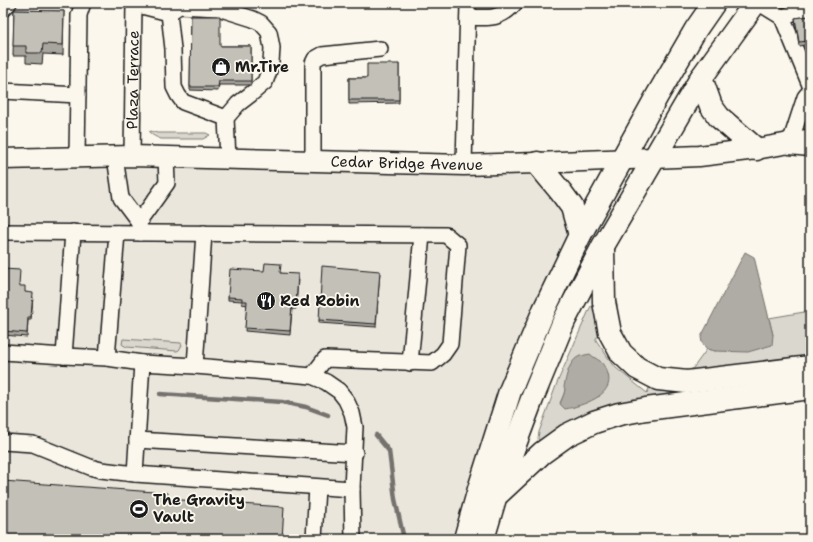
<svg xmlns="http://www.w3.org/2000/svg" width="813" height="542" viewBox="0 0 813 542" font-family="'Shantell Sans',sans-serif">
<rect width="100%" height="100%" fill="#fbf7ec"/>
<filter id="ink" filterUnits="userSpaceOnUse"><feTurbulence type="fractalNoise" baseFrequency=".025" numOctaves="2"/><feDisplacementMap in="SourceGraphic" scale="8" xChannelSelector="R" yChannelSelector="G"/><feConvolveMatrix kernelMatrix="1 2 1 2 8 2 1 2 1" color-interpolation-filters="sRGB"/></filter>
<g filter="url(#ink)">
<!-- built -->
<polygon fill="#eae6dc" points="3,158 537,163 580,235 465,539 3,539"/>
<!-- green -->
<g fill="#dad7ce" stroke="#7b7a75" fill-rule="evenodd">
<path d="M151,131L157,133H206L210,135L203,139H161C156,137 153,136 149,132Z"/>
<path d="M595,304V317L601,335L596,338V340L609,359L616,368L647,393L651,384L803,375L539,443L538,438L539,432L557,383L589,310L591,306ZM565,389L600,396L574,407L560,403L564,394Z"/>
<polygon points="810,311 810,357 691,371 707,349 715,351 773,335 769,318"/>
<polygon points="123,339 181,343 182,345 179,350 177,351 127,347 123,345 122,344"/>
</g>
<!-- water -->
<g fill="#afaca5" stroke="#74726e">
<polygon points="745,252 754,257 773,335 772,345 748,352 715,351 707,349 702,343 701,337"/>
<path d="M590,354C593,357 597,359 600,361C604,365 607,370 608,374C615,396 581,406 565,409L560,404L564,394L565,389L564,387C566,377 569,360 580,356C583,355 587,355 590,354Z"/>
</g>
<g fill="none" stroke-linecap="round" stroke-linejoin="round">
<!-- stream -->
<g stroke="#74726e" stroke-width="4.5">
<polyline points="160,394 282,402 306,407 328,415"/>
<polyline points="376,435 389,451 395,499 404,539"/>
</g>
<!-- minor casing -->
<g stroke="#1c1c1c" stroke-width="18">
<g id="minor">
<polyline points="759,3 782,17 807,8 809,3"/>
<polyline points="134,4 169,13"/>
<polyline points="3,9 9,3"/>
<path d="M468,17C488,18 500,20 515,3"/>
<polyline points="782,17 810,85"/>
<polyline points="3,91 78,95"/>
<polyline points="226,118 183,102 178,95 174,87 173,49 169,13 179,6 218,8 253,19 261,23 269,32 272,48 271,62 268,74 265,82 251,94 238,104 226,118 228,159"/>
<polyline points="790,143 805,97 810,91"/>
<path id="s1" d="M132,156L134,3"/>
<polyline points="77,157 79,15 83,3"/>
<polyline points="115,157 121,198 139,222 140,233"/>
<polyline points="313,162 313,63 315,59 322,55 380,49"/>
<polyline points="464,165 468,3"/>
<polyline points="139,222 167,183 166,157"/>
<polyline points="3,232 446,235 458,245 450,344 443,354 432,363 325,359 312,376"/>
<polyline points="3,352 64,356 107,358 142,363 195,366 278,373 312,376 326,382 339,391 346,400 352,413 355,427 352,489 353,539"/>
<polyline points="64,356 73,232"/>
<polyline points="107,358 117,233"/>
<polyline points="410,363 422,235"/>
<polyline points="195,366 204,233"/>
<polyline points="137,440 355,453"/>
<polyline points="3,442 33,444 90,467 101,470 135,474 352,489"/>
<polyline points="135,474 142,363"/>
<polyline points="314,539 317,487"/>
</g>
</g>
<!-- major casing -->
<g stroke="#1c1c1c" stroke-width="23">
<g id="major">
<path id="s2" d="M3,159L132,156L464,165L537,163L699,156L756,149L806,140"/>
</g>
</g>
<!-- highway casing -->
<g stroke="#1c1c1c" stroke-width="25">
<g id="highway">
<polyline points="701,78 711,106 719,117 756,149"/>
<polyline points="790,143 810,145"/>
<polyline points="537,163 561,192 572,207 580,235"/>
<polyline points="603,248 604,302 610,333 621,353 637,368 658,379 687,382 810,367"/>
<polyline points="499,493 542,453 567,435 594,422 619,414 646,409 810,388"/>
<polyline points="465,539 479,489 510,391 544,310 580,235 657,96 696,29 714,3"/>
<polyline points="483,539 496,495 532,399 564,321 603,246 701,78 755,3"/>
</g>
</g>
<!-- minor -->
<use href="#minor" stroke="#fbf7ec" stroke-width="15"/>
<!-- major -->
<use href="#major" stroke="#fbf7ec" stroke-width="20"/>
<!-- highway -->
<use href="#highway" stroke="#fbf7ec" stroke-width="22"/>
</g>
<!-- wall -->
<g fill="#a8a59e" stroke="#1c1c1c">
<polygon points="14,10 64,11 63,55 43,54 42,64 26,63 26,56 13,56"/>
<polygon points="191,16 220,46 251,46 251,85 219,85 218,91 190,90"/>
<polygon points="810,16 810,44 799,46 795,18"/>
<polygon points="399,64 399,103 349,104 349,78 367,78"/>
<polygon points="3,269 25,292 33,297 31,320 28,320 27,337 3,335"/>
<polygon points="380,271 376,327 319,323 319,320"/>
<polygon points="281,273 298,278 296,309 292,309 290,335 245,331 247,305 242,304 242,301 228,300 228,297"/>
</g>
<!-- building -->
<g fill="#c3c0b8" stroke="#1c1c1c">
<polygon points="14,10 64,11 63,45 43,44 42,53 26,53 26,46 13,46"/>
<polygon points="191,16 220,16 220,46 251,46 251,81 219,81 218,87 190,87"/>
<polygon points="810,16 810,41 799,42 795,18"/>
<polygon points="367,64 399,64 399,100 349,100 349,78 367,78"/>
<polygon points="265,263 281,264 280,273 298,274 296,306 292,305 290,331 245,328 247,301 242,301 242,298 228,297 230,269 264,271"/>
<polygon points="322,266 380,271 376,324 319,320"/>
<polygon points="3,269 20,270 19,286 25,286 25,292 33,293 31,317 28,317 27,333 3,331"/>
<polygon points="3,481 168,493 167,499 284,507 282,539 3,539"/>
</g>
</g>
<!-- icons -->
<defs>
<g id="shop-disc" transform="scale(1)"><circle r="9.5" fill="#1c1c1c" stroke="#fbf7ec"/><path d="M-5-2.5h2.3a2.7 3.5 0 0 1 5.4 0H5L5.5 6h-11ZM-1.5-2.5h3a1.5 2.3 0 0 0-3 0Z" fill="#fff"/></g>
<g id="restaurant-disc" transform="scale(1)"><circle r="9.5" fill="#1c1c1c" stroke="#fbf7ec"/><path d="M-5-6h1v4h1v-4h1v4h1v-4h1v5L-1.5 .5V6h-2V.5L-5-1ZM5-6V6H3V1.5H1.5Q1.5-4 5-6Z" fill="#fff"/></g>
<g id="stadium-disc" transform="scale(1)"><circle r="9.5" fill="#1c1c1c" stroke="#fbf7ec"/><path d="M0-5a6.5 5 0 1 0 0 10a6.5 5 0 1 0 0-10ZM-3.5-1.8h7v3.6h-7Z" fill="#fff"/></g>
</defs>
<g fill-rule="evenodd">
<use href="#shop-disc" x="221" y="67"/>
<use href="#restaurant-disc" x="266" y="301"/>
<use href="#stadium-disc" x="139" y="509"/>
</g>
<g text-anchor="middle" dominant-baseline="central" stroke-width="3.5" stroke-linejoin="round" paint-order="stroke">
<!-- poi labels -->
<g font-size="15" font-weight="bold" fill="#1c1c1c" stroke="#fbf7ec" text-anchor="start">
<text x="235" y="67">Mr.Tire</text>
<text x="280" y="301">Red Robin</text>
<text x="153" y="500">The Gravity<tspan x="153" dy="17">Vault</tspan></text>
</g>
<!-- street labels -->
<g font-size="15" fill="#1c1c1c" stroke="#fbf7ec">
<text stroke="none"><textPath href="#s1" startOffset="76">Plaza Terrace</textPath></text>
<text stroke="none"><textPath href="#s2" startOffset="404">Cedar Bridge Avenue</textPath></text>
</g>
</g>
<!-- margin -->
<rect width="813" height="542" fill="none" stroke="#fbf7ec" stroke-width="16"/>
<rect x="8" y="8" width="797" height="526" fill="none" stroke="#1c1c1c" stroke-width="1.5" filter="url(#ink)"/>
</svg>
